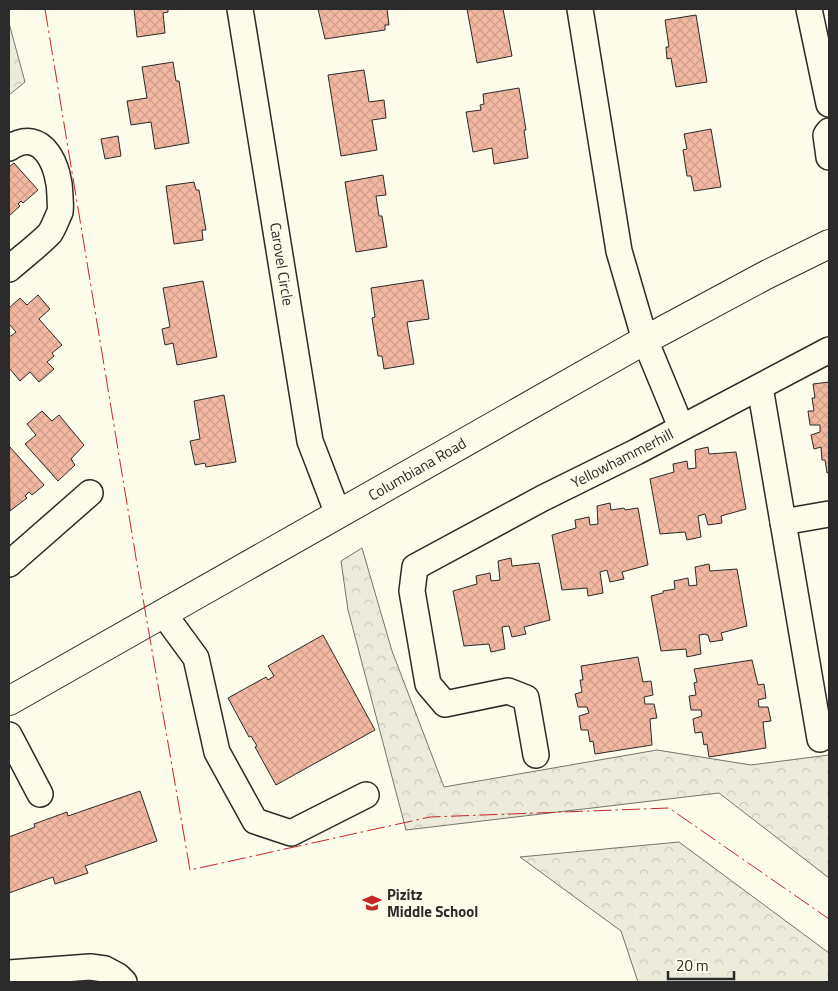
<svg xmlns="http://www.w3.org/2000/svg" width="838" height="991" viewBox="0 0 838 991" font-family="'Titillium Web',sans-serif">
<defs>
<pattern id="forest-crowns" width="20" height="18" patternUnits="userSpaceOnUse" patternTransform="scale(1.25)"><rect width="20" height="18" fill="#ecebdb"/><path d="M2 6a3 3 0 1 1 6 0M12 15a3 3 0 1 1 6 0" fill="none" stroke="#cbcabc"/></pattern>
<pattern id="building-cross-hatch" width="8" height="8" patternUnits="userSpaceOnUse" patternTransform="scale(1.25)"><rect width="8" height="8" fill="#f2b8a0"/><path d="M0 0l8 8M0 8l8-8" fill="none" stroke="#d09e8a"/></pattern>
</defs>
<rect width="100%" height="100%" fill="#fdfbea"/>
<!-- forest -->
<g fill="url(#forest-crowns)" stroke="#74746e">
<polygon points="9,23 25,82 9,95"/>
<polygon points="362,548 392,651 444,787 657,750 751,765 829,755 829,878 719,793 406,830 348,610 341,561"/>
<polygon points="679,842 829,953 829,982 638,982 621,931 520,857"/>
</g>
<!-- building -->
<g fill="url(#building-cross-hatch)" stroke="#2b2b2b">
<polygon points="134,9 168,9 168,12 163,13 165,33 137,37"/>
<polygon points="318,9 387,9 389,25 385,25 385,30 325,39"/>
<polygon points="467,9 503,9 512,56 477,63"/>
<polygon points="696,15 707,82 676,87 671,58 667,59 666,47 669,47 665,20"/>
<polygon points="173,62 176,81 179,81 189,143 155,149 151,122 131,125 127,101 147,98 142,67"/>
<polygon points="364,70 369,102 384,100 386,118 372,120 377,150 341,156 328,75"/>
<polygon points="519,88 526,130 524,130 528,158 494,164 492,148 473,152 466,112 481,110 480,105 484,104 483,94"/>
<polygon points="711,129 721,187 694,191 691,176 687,176 683,150 687,149 684,134"/>
<polygon points="118,136 121,156 105,159 101,139"/>
<polygon points="14,163 38,190 23,203 21,201 18,204 20,206 9,216 9,167"/>
<polygon points="383,175 386,195 376,196 379,216 382,216 387,247 356,252 345,182"/>
<polygon points="194,182 196,190 199,190 206,230 202,230 203,240 174,244 166,186"/>
<polygon points="423,280 429,319 407,322 414,364 384,369 382,356 378,356 372,318 375,317 371,288"/>
<polygon points="203,281 217,357 177,365 173,343 165,345 162,329 170,327 163,288"/>
<polygon points="38,295 50,309 39,319 62,345 52,353 54,356 47,362 54,369 39,382 30,372 20,381 9,368 9,336 11,336 16,332 9,324 9,308 20,298 27,305"/>
<polygon points="829,382 829,472 827,473 825,460 822,460 821,447 814,449 811,435 820,432 820,425 810,425 808,411 814,411 812,398 815,398 813,384"/>
<polygon points="224,395 236,462 206,467 205,463 195,465 190,441 200,439 194,401"/>
<polygon points="42,411 52,421 59,415 84,445 71,459 75,465 58,481 25,444 36,435 27,424"/>
<polygon points="9,446 44,485 32,495 29,492 25,496 27,498 10,511"/>
<polygon points="708,447 709,454 736,452 746,509 721,516 722,523 708,525 705,514 698,516 701,537 687,540 685,532 660,534 650,479 674,472 673,464 687,461 688,469 696,468 695,450"/>
<polygon points="610,503 611,510 624,508 625,510 638,508 648,565 622,572 624,579 610,582 607,570 600,572 603,593 588,596 587,588 562,590 552,535 576,528 575,520 589,517 590,525 598,524 597,506"/>
<polygon points="511,558 512,566 539,563 550,620 524,627 526,634 512,637 509,626 502,627 505,649 491,652 489,644 464,646 453,591 477,584 476,576 490,573 491,581 500,580 498,561"/>
<polygon points="709,564 710,571 737,569 747,626 721,633 723,640 710,642 708,635 706,635 706,634 699,635 701,654 687,657 686,649 661,651 651,596 663,593 663,591 675,589 674,581 688,578 689,586 697,585 695,567"/>
<polygon points="323,635 375,730 276,785 255,747 257,746 251,736 249,737 228,698 266,677 268,680 274,676 268,666"/>
<polygon points="638,657 643,682 651,681 653,695 644,697 645,704 654,704 657,718 650,719 652,745 595,754 593,741 590,742 588,730 581,730 579,716 589,713 587,707 578,707 575,694 582,692 580,680 583,680 581,666"/>
<polygon points="752,660 758,685 764,684 766,698 758,700 759,707 768,707 771,721 763,722 766,748 709,757 707,744 704,745 702,732 695,733 693,719 702,716 701,710 691,710 689,696 696,695 694,683 697,682 694,669"/>
<polygon points="140,791 157,841 85,866 88,873 55,884 53,877 9,893 9,837 35,827 34,824 67,812 68,816"/>
</g>
<g fill="none" stroke-linecap="round" stroke-linejoin="round">
<!-- minor casing -->
<g stroke="#2b2b2b" stroke-width="28">
<g id="minor">
<polyline points="240,9 310,441 338,514"/>
<polyline points="580,9 619,251 645,340 681,427"/>
<polyline points="809,9 829,104"/>
<polyline points="829,131 826,135 829,157"/>
<path d="M9,148C44,125 60,169 60,196C60,201 61,207 60,212C57,218 54,227 50,233C41,243 20,259 9,269"/>
<polyline points="760,387 820,739"/>
<polyline points="783,522 829,514"/>
<polyline points="9,564 90,493"/>
<polyline points="163,613 196,658 217,752 255,821 291,833 366,795"/>
<polyline points="9,735 40,794"/>
<polyline points="536,755 526,698 508,691 445,704 428,684 412,591 415,567 543,498 636,452 829,350"/>
<polyline points="9,973 90,967 105,969 118,976 124,982"/>
</g>
</g>
<!-- major casing -->
<g stroke="#2b2b2b" stroke-width="30">
<polyline id="major" points="9,701 645,340 766,275 829,244"/>
</g>
<!-- minor -->
<use href="#minor" stroke="#fdfbea" stroke-width="25"/>
<!-- major -->
<use href="#major" stroke="#fdfbea" stroke-width="28"/>
<!-- power -->
<polyline stroke="#c62828" stroke-width="1" stroke-dasharray="18 4 2.5 4" stroke-linecap="butt" points="45,9 136,558 190,870 430,817 669,808 829,919"/>
</g>
<!-- icons -->
<defs>
<g id="school-bare" transform="scale(1.5)"><path d="M0-5L7-2L0 1L-7-2ZM-4 1L0 2.5L4 1V4Q0 6-4 4Z" fill="#c62828" stroke="#fdfbea" stroke-width="2.5" paint-order="stroke"/></g>
</defs>
<g fill-rule="evenodd">
<use href="#school-bare" x="372" y="903"/>
</g>
<g text-anchor="middle" dominant-baseline="central" stroke-width="4" stroke-linejoin="round" paint-order="stroke">
<!-- street labels -->
<g font-size="15" fill="#2b2b2b" stroke="#fdfbea">
<text transform="translate(282 264) rotate(81)">Carovel Circle</text>
<text transform="translate(622 458) rotate(-27)">Yellowhammerhill</text>
<text transform="translate(417 469) rotate(-30)">Columbiana Road</text>
</g>
<!-- poi labels -->
<g font-size="15" font-weight="bold" fill="#2b2b2b" stroke="#fdfbea" text-anchor="start">
<text x="387" y="894">Pizitz<tspan x="387" dy="17">Middle School</tspan></text>
</g>
</g>
<!-- border -->
<rect width="838" height="991" fill="none" stroke="#2b2b2b" stroke-width="20"/>
<!-- scale -->
<path d="M668 971v8h66v-8" fill="none" stroke="#2b2b2b" stroke-width="2.5"/>
<text x="676" y="971" font-size="15" fill="#2b2b2b" stroke="#fdfbea" stroke-width="4" paint-order="stroke">20 m</text>
</svg>
